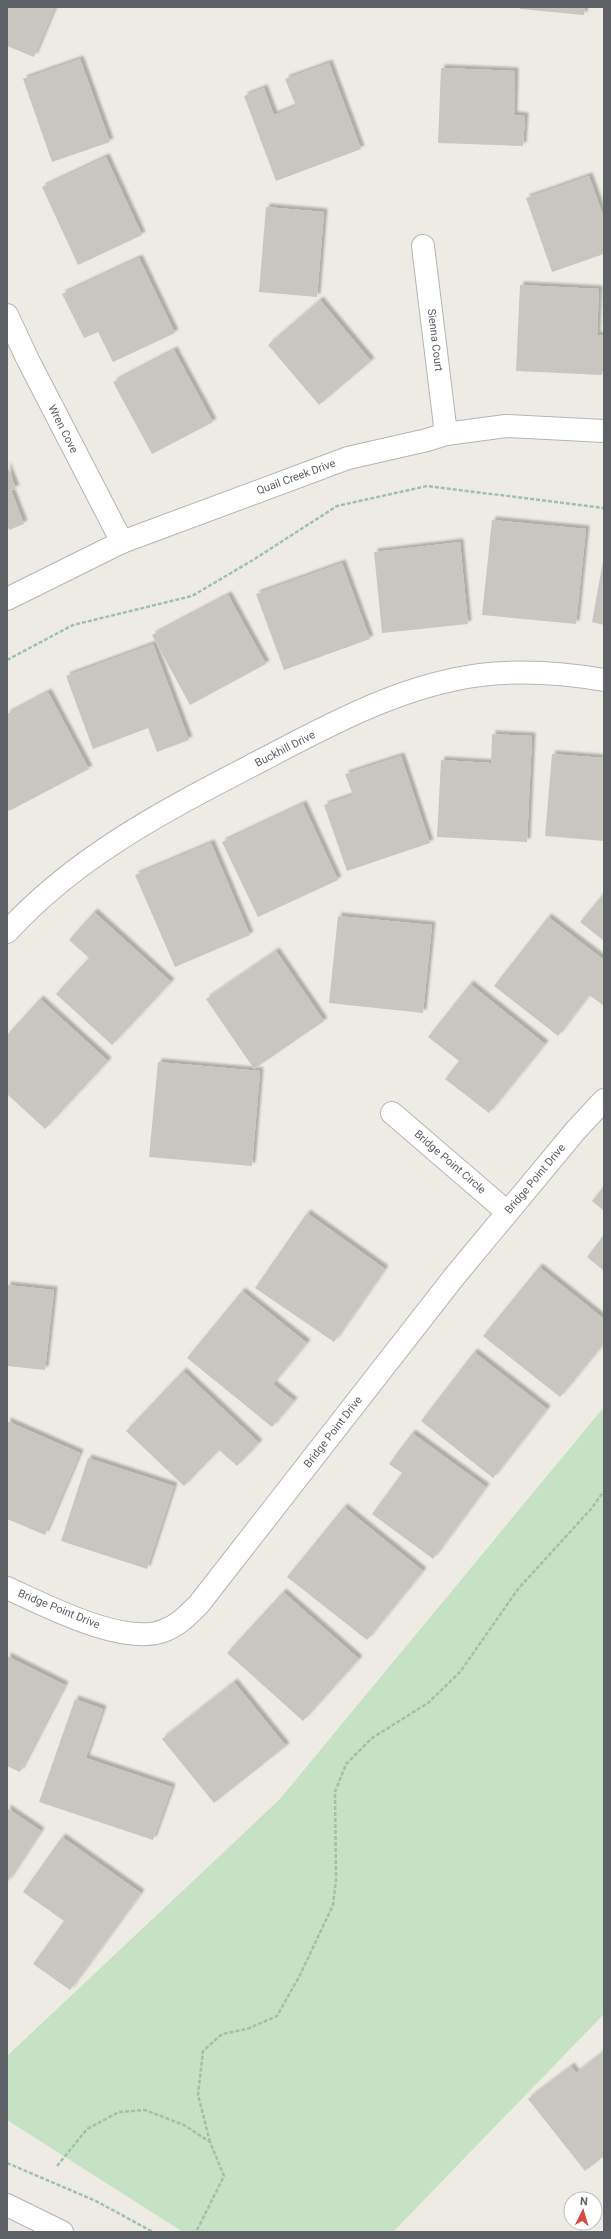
<svg xmlns="http://www.w3.org/2000/svg" width="611" height="2239" viewBox="0 0 611 2239" font-family="Roboto,sans-serif">
<defs>
<filter id="shadow"><feDropShadow dx="3.5" dy="-3.5" stdDeviation="1" flood-color="#0004"/></filter>
</defs>
<rect width="100%" height="100%" fill="#eeebe5"/>
<!-- green -->
<polygon fill="#c5e2c4" points="604,1407 604,2014 393,2232 183,2232 7,2120 7,2056 279,1800"/>
<!-- building -->
<g fill="#c9c6c2" filter="url(#shadow)">
<polygon points="7,7 55,7 34,57 7,46"/>
<polygon points="520,7 585,7 584,15 520,9"/>
<polygon points="80,59 110,142 52,162 23,79"/>
<polygon points="329,63 361,149 276,181 244,96 264,88 274,115 296,106 285,79"/>
<polygon points="441,68 515,71 514,115 525,116 523,146 438,143"/>
<polygon points="106,157 142,235 78,265 42,187"/>
<polygon points="589,176 604,218 604,254 552,272 526,198"/>
<polygon points="266,207 324,212 317,297 259,292"/>
<polygon points="139,258 175,333 113,362 98,332 84,338 62,294"/>
<polygon points="520,285 599,289 597,335 604,336 602,375 516,371"/>
<polygon points="320,300 371,361 319,405 268,345"/>
<polygon points="174,350 213,422 152,454 113,382"/>
<polygon points="7,465 16,489 11,490 24,524 9,530 7,525"/>
<polygon points="492,520 586,529 576,624 482,615"/>
<polygon points="460,542 468,624 382,633 374,552"/>
<polygon points="603,561 604,561 604,625 592,622"/>
<polygon points="342,563 370,639 284,670 256,594"/>
<polygon points="228,595 266,664 190,705 152,635"/>
<polygon points="153,644 189,740 157,752 148,728 93,749 66,676"/>
<polygon points="48,692 89,769 9,811 7,808 7,714"/>
<polygon points="492,734 532,736 527,842 437,837 441,760 491,763"/>
<polygon points="552,754 604,758 604,841 545,836"/>
<polygon points="401,756 430,843 347,871 324,805 353,795 345,774"/>
<polygon points="303,804 338,880 258,917 222,842"/>
<polygon points="211,843 250,935 175,967 135,875"/>
<polygon points="604,893 604,941 580,922"/>
<polygon points="94,912 171,982 112,1045 56,994 89,958 69,940"/>
<polygon points="338,916 432,925 423,1013 329,1003"/>
<polygon points="548,917 604,960 604,1006 589,995 558,1036 494,986"/>
<polygon points="276,951 324,1021 254,1069 206,999"/>
<polygon points="470,984 545,1044 489,1113 445,1079 459,1061 428,1037"/>
<polygon points="40,999 108,1061 45,1129 7,1094 7,1035"/>
<polygon points="158,1062 260,1071 252,1166 149,1157"/>
<polygon points="604,1186 604,1211 592,1201"/>
<polygon points="307,1213 385,1269 334,1342 255,1288"/>
<polygon points="604,1235 604,1271 587,1257"/>
<polygon points="539,1267 604,1319 604,1343 560,1397 483,1336"/>
<polygon points="7,1285 54,1290 45,1370 7,1366"/>
<polygon points="242,1291 307,1343 273,1384 294,1401 272,1427 187,1358"/>
<polygon points="474,1352 547,1409 493,1478 421,1421"/>
<polygon points="183,1371 259,1443 237,1466 219,1450 184,1486 126,1431"/>
<polygon points="7,1421 80,1453 45,1535 7,1519"/>
<polygon points="412,1433 486,1487 433,1559 372,1514 402,1473 389,1464"/>
<polygon points="88,1458 174,1486 147,1569 61,1541"/>
<polygon points="344,1507 423,1571 367,1640 287,1577"/>
<polygon points="283,1592 359,1659 303,1721 227,1653"/>
<polygon points="7,1656 65,1685 20,1772 7,1766"/>
<polygon points="234,1682 286,1746 214,1803 162,1739"/>
<polygon points="75,1699 103,1709 86,1758 172,1787 153,1840 39,1802"/>
<polygon points="7,1808 41,1831 7,1883"/>
<polygon points="62,1837 141,1893 70,1990 33,1964 64,1921 23,1892"/>
<polygon points="603,2052 604,2156 585,2171 528,2099 571,2066 576,2073"/>
</g>
<g fill="none" stroke-linecap="round" stroke-linejoin="round">
<!-- street casing -->
<g stroke="#b2b5b9" stroke-width="24">
<g id="street">
<polyline points="423,246 446,434"/>
<polyline points="7,315 28,360 122,542"/>
<polyline points="7,599 122,542 348,458 427,440 446,434 506,426 604,431"/>
<path d="M7,932C78,854 170,808 262,760C331,724 402,685 480,675C521,670 564,673 604,680"/>
<polyline points="392,1113 507,1212"/>
<path d="M7,1588C45,1605 122,1646 163,1631C178,1626 188,1615 199,1604L454,1277L576,1130L604,1100"/>
</g>
</g>
<!-- secondary casing -->
<g stroke="#b1b4b8" stroke-width="24">
<polyline id="secondary" points="7,2205 62,2232"/>
</g>
<!-- path -->
<g stroke="#9ec3a8" stroke-width="2.5" stroke-dasharray="4 2" stroke-linecap="butt">
<polyline points="7,660 73,625 192,596 253,560 337,506 427,486 604,508"/>
<polyline points="210,2142 198,2095 203,2051 222,2034 247,2029 277,2016 300,1975 333,1905 336,1880 335,1792 346,1764 372,1738 428,1703 460,1672 518,1589 591,1509 604,1491"/>
<polyline points="7,2163 96,2201 153,2232"/>
<polyline points="57,2166 87,2129 119,2112 145,2110 184,2125 210,2142 224,2176 196,2232"/>
</g>
<!-- street -->
<use href="#street" stroke="#fff" stroke-width="22"/>
<!-- secondary -->
<use href="#secondary" stroke="#fff" stroke-width="22"/>
</g>
<g text-anchor="middle" dominant-baseline="central" stroke-width="3.5" stroke-linejoin="round" paint-order="stroke">
<!-- street labels -->
<g font-size="11" fill="#5d6064" stroke="#fff">
<text transform="translate(435 340) rotate(83)">Sienna Court</text>
<text transform="translate(63 429) rotate(63)">Wren Cove</text>
<text transform="translate(296 477) rotate(-20)">Quail Creek Drive</text>
<text transform="translate(285 749) rotate(-27)">Buckhill Drive</text>
<text transform="translate(450 1162) rotate(41)">Bridge Point Circle</text>
<text transform="translate(535 1179) rotate(-50)">Bridge Point Drive</text>
<text transform="translate(333 1432) rotate(-52)">Bridge Point Drive</text>
<text transform="translate(59 1609) rotate(22)">Bridge Point Drive</text>
</g>
</g>
<!-- border -->
<rect width="611" height="2239" fill="none" stroke="#5d6064" stroke-width="16"/>
<!-- north arrow -->
<g transform="translate(583 2211) rotate(5)"><circle r="19" fill="#ffffff" stroke="#bebfc1"/>
<path d="M0-3L7 15L0 10L-7 15Z" fill="#d64a42"/>
<text y="-6" font-size="11" font-weight="bold" text-anchor="middle" fill="#5d6064">N</text>
</g>
</svg>
